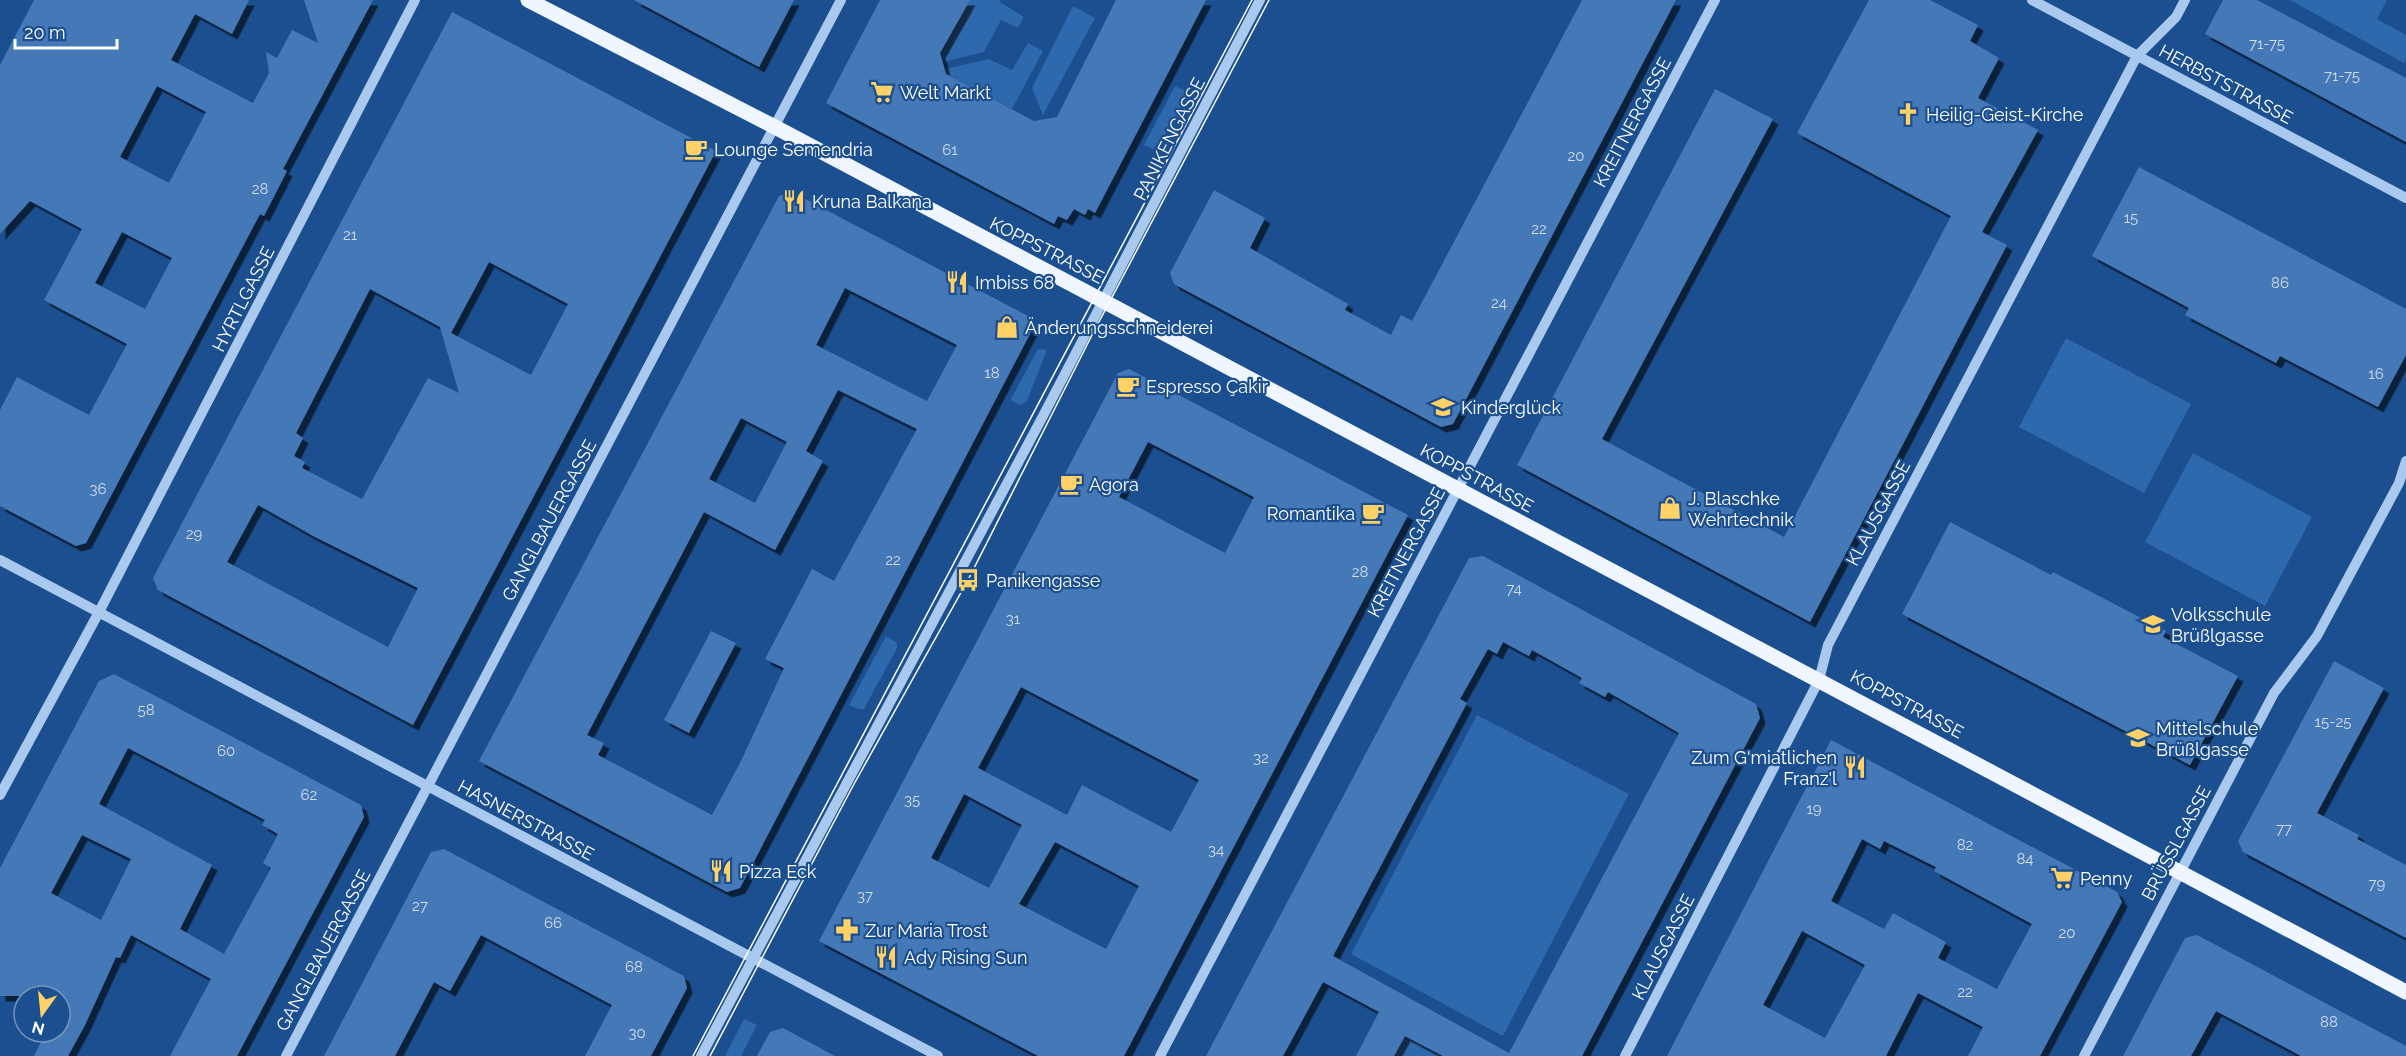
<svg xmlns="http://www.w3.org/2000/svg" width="2406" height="1056" viewBox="0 0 2406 1056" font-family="Raleway,sans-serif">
<defs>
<filter id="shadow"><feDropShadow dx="5.5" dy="5.5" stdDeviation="0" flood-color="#0009"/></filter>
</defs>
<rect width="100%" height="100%" fill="#1b4f8f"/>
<!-- green -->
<g fill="#2e69ad">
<polygon points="970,0 1000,0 1000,2 1024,17 1018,28 1001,20 984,52 943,62 941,53"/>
<polygon points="2290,0 2387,0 2377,19 2406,35 2406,59 2404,63"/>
<polygon points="1073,6 1095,18 1043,115 1032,88"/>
<polygon points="1028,43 1043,51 1012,109 946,74 945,69 989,59 1012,70"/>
<polygon points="1175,86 1194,95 1184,111 1153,149 1144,145"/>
<polygon points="2066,338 2191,404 2144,493 2019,427"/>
<polygon points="1038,349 1047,350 1027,401 1020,405 1012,401 1011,399"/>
<polygon points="2193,453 2312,517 2265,606 2145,542"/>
<polygon points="886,636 897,643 897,648 864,709 859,709 849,705"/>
<polygon points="1477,715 1629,794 1503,1036 1351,954"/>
<polygon points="744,1019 757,1025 741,1056 725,1056"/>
<polygon points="1405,1036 1443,1056 1394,1056"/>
</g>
<!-- building -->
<g fill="#4478b7" fill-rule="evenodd" filter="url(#shadow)">
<path d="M34,0H249L232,34L195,14L171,60L253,103L269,73L266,52L277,58L292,30L318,43L304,0H373L283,169L287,171L264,216L260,214L86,543L76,546L0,506V410L17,377L89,415L127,344L44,300L82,229L30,201L0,234V65ZM157,86L206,112L169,183L120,157ZM122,232L172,258L145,309L95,283Z"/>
<polygon points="634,0 794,0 759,67"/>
<polygon points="880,0 970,0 940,53 946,74 1034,121 1057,117 1116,0 1206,0 1095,213 1088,209 1085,215 1074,209 1067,220 1058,216 1054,224 826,103"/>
<polygon points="1582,0 1676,0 1453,424 1441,427 1174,284 1170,273 1214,190 1265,218 1250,248 1348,304 1345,310 1391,335 1401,315 1412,321"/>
<polygon points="1869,0 1930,0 1978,25 1970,41 1999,58 1978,98 2038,130 1982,232 2007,245 1810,622 1517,465 1715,89 1773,119 1602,439 1784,537 1951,216 1797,133"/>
<polygon points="2223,0 2257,0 2406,78 2406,142 2205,34"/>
<path d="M452,12L716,151L413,725L158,590L153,578ZM489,262L568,304L531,375L451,333ZM370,289L451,333L440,327L459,393L428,378L362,499L302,468L305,462L294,456L303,438L296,433ZM258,505L315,537L418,588L388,647L227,562Z"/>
<polygon points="2139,167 2406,309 2406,355 2378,407 2280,356 2276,363 2185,315 2189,308 2092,256"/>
<path d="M792,192L1028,316L1032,330L740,888L727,892L479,761L779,196ZM845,288L957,345L927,401L816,345ZM838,390L917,429L834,581L812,569L765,659L784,668L741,761L712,815L598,755L604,743L587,735L704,512L775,550L823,461L804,450L806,451ZM741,418L787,442L755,503L709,479Z"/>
<path d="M1129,369L1408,515L1124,1056H1038L819,941L1118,373ZM1148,442L1254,497L1225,553L1119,497ZM1021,687L1199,780L1171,832L1082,785L1067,815L978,768ZM964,794L1022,825L989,888L931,858ZM1055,842L1139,886L1106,949L1019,904Z"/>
<polygon points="1950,522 2051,575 2053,572 2166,631 2163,637 2238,676 2190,765 1902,614"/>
<path d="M1483,556L1756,704L1760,718L1582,1056H1443L1405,1036L1394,1056H1356L1379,1012L1323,982L1283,1056H1206L1469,558ZM1503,642L1529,656L1532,650L1582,678L1579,683L1605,697L1608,692L1679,733L1509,1053L1333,956L1467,703L1460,699L1488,649L1497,654Z"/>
<polygon points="711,631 736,643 689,733 664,720"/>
<polygon points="2334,661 2384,688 2317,813 2359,835 2357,839 2406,865 2406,938 2243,852 2238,841"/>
<path d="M114,674L361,805L364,817L237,1056H170L211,979L131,935L120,958L116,957L85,1025L68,1056H34L46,1032H60V1005L65,996H0V868L99,681ZM128,748L265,820L262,825L278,834L263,863L271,868L224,954L180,929L212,865L99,804ZM82,835L131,859L101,920L51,893Z"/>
<path d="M1831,740L2117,892L2122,902L2040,1056H1968L1983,1027L1918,993L1886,1056H1667ZM1862,839L1880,849L1884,841L1936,867L1934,871L2032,924L1997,989L1938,958L1946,942L1893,913L1884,929L1831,901ZM1802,931L1865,965L1825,1038L1763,1005Z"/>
<polygon points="444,849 684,976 687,988 651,1056 585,1056 612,1005 481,935 450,991 434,982 395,1056 324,1056 431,852"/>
<polygon points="2197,935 2406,1046 2406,1056 2301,1056 2216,1011 2191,1056 2123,1056 2185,938"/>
<polygon points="783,1028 835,1056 757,1056 770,1032"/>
</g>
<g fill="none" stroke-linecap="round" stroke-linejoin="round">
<!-- minor -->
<g stroke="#a9c9ee" stroke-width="10">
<polyline points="2032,0 2406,198"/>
<polyline points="0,560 938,1056"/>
<polyline points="0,795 99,612 415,0"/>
<polyline points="286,1056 841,0"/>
<polyline points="701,1056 1043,416 1260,0"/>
<polyline points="1160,1056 1715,0"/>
<polyline points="1625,1056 1819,680 1828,645 2137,56 2176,17 2185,0"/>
<polyline points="2084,1056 2274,693 2317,636 2399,483 2406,461"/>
</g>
<!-- major -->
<polyline stroke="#f0f6ff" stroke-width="15" points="528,0 775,127 2406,992"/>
<!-- tram -->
<g stroke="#fff" stroke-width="1.5">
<polyline points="693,1056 1252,0"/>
<polyline points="710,1056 854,784 968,580 1091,337 1269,0"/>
</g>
</g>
<!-- icons -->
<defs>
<g id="supermarket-bare" transform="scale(1.8)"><path d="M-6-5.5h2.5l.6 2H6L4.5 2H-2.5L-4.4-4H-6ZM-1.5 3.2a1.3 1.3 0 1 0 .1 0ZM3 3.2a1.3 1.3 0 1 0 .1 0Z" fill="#ffd166" stroke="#1b4f8f" stroke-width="2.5" paint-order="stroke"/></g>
<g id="church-bare" transform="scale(1.8)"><path d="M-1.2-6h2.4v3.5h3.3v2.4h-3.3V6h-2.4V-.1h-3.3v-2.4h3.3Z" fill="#ffd166" stroke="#1b4f8f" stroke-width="2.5" paint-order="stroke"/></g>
<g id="cafe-bare" transform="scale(1.8)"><path d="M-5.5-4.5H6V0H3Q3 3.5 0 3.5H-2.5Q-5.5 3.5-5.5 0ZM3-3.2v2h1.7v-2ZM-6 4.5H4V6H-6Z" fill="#ffd166" stroke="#1b4f8f" stroke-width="2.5" paint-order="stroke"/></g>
<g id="restaurant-bare" transform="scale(1.8)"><path d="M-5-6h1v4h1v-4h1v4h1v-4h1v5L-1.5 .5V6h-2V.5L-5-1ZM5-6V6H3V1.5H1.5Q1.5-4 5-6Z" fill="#ffd166" stroke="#1b4f8f" stroke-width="2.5" paint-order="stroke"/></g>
<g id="shop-bare" transform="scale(1.8)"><path d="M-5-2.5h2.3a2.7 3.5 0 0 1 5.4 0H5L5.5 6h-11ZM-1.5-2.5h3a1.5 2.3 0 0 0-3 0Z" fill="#ffd166" stroke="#1b4f8f" stroke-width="2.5" paint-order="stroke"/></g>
<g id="school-bare" transform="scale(1.8)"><path d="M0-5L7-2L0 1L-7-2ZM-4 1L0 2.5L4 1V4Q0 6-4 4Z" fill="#ffd166" stroke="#1b4f8f" stroke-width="2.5" paint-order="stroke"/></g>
<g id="bus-bare" transform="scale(1.8)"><path d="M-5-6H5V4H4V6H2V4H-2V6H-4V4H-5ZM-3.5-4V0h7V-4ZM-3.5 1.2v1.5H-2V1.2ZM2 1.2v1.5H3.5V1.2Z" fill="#ffd166" stroke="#1b4f8f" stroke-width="2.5" paint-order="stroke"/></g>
<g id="pharmacy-bare" transform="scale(1.8)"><path d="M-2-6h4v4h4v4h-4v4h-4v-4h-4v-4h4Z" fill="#ffd166" stroke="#1b4f8f" stroke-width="2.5" paint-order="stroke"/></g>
</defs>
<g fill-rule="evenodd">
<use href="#supermarket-bare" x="882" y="92"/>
<use href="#church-bare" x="1908" y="114"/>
<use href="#cafe-bare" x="696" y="149"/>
<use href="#restaurant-bare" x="794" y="201"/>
<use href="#restaurant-bare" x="957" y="282"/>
<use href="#shop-bare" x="1007" y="327"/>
<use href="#cafe-bare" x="1128" y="386"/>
<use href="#school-bare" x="1443" y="407"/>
<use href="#cafe-bare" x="1071" y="484"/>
<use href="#shop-bare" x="1670" y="508"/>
<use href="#cafe-bare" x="1373" y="513"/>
<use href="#bus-bare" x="968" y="580"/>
<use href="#school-bare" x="2153" y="624"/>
<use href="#school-bare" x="2138" y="738"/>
<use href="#restaurant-bare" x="1855" y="767"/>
<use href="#restaurant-bare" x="721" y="871"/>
<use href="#supermarket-bare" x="2062" y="878"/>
<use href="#pharmacy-bare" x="847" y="930"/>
<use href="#restaurant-bare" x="886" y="957"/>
</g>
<g text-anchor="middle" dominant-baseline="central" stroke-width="4.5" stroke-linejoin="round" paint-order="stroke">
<!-- number labels -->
<g font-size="15" fill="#d0dded">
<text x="2267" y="44">71-75</text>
<text x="2342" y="76">71-75</text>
<text x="950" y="150">61</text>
<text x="1576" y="156">20</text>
<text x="260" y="189">28</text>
<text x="2131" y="218">15</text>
<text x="1539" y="229">22</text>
<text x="350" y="235">21</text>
<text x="2280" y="283">86</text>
<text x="1499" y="303">24</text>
<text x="992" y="373">18</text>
<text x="2376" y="374">16</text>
<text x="98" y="489">36</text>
<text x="194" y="534">29</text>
<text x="893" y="560">22</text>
<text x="1360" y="572">28</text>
<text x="1514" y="589">74</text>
<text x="1013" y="619">31</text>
<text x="146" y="710">58</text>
<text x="2333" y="722">15-25</text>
<text x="226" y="751">60</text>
<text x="1261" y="758">32</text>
<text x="309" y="795">62</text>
<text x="912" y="800">35</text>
<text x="1814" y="809">19</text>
<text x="2284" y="829">77</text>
<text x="1965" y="845">82</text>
<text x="1216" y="850">34</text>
<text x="2025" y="859">84</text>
<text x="2377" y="884">79</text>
<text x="865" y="896">37</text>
<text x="420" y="906">27</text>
<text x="553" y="923">66</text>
<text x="2067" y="933">20</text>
<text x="634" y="967">68</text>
<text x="1965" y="992">22</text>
<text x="2329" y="1022">88</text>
<text x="637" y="1033">30</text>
</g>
<!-- street labels -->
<g font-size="18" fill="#fff" stroke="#1b4f8f">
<text transform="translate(2226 84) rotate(28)">HERBSTSTRASSE</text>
<text transform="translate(1632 122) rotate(-62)">KREITNERGASSE</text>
<text transform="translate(1169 139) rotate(-63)">PANIKENGASSE</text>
<text transform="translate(1047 250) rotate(27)">KOPPSTRASSE</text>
<text transform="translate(243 299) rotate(-63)">HYRTLGASSE</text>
<text transform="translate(1477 478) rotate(28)">KOPPSTRASSE</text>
<text transform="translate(1878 513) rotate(-62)">KLAUSGASSE</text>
<text transform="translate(549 520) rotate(-62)">GANGLBAUERGASSE</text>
<text transform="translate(1406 552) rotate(-62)">KREITNERGASSE</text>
<text transform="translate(1907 704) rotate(28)">KOPPSTRASSE</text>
<text transform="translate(526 820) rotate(28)">HASNERSTRASSE</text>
<text transform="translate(2176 843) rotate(-62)">BRÜSSLGASSE</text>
<text transform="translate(1663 947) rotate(-63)">KLAUSGASSE</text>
<text transform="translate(323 950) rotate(-62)">GANGLBAUERGASSE</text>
</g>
<!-- poi labels -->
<g font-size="18" fill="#fff" stroke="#1b4f8f" text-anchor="start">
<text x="900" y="92">Welt Markt</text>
<text x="1926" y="114">Heilig-Geist-Kirche</text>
<text x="714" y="149">Lounge Semendria</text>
<text x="812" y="201">Kruna Balkana</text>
<text x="975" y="282">Imbiss 68</text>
<text x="1025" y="327">Änderungsschneiderei</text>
<text x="1146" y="386">Espresso Çakir</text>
<text x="1461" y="407">Kinderglück</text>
<text x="1089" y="484">Agora</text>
<text x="1688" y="498">J. Blaschke<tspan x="1688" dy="21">Wehrtechnik</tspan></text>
<text x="1355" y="513" text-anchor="end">Romantika</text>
<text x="986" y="580">Panikengasse</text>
<text x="2171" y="614">Volksschule<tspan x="2171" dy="21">Brüßlgasse</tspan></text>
<text x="2156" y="728">Mittelschule<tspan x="2156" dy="21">Brüßlgasse</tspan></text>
<text x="1837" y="757" text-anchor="end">Zum G'miatlichen<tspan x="1837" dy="21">Franz'l</tspan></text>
<text x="739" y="871">Pizza Eck</text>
<text x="2080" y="878">Penny</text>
<text x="865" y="930">Zur Maria Trost</text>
<text x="904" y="957">Ady Rising Sun</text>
</g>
</g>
<!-- north arrow -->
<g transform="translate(42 1014) rotate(195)"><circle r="28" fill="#1b4f8f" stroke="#7695bc" stroke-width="1.5"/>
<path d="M0-4.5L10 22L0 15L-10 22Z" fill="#ffd166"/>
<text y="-9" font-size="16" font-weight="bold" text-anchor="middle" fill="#ffffff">N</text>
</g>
<!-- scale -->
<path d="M15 39v9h102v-9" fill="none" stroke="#ffffff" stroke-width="3"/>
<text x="24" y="39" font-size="18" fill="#ffffff" stroke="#1b4f8f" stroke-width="4.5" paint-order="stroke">20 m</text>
</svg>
